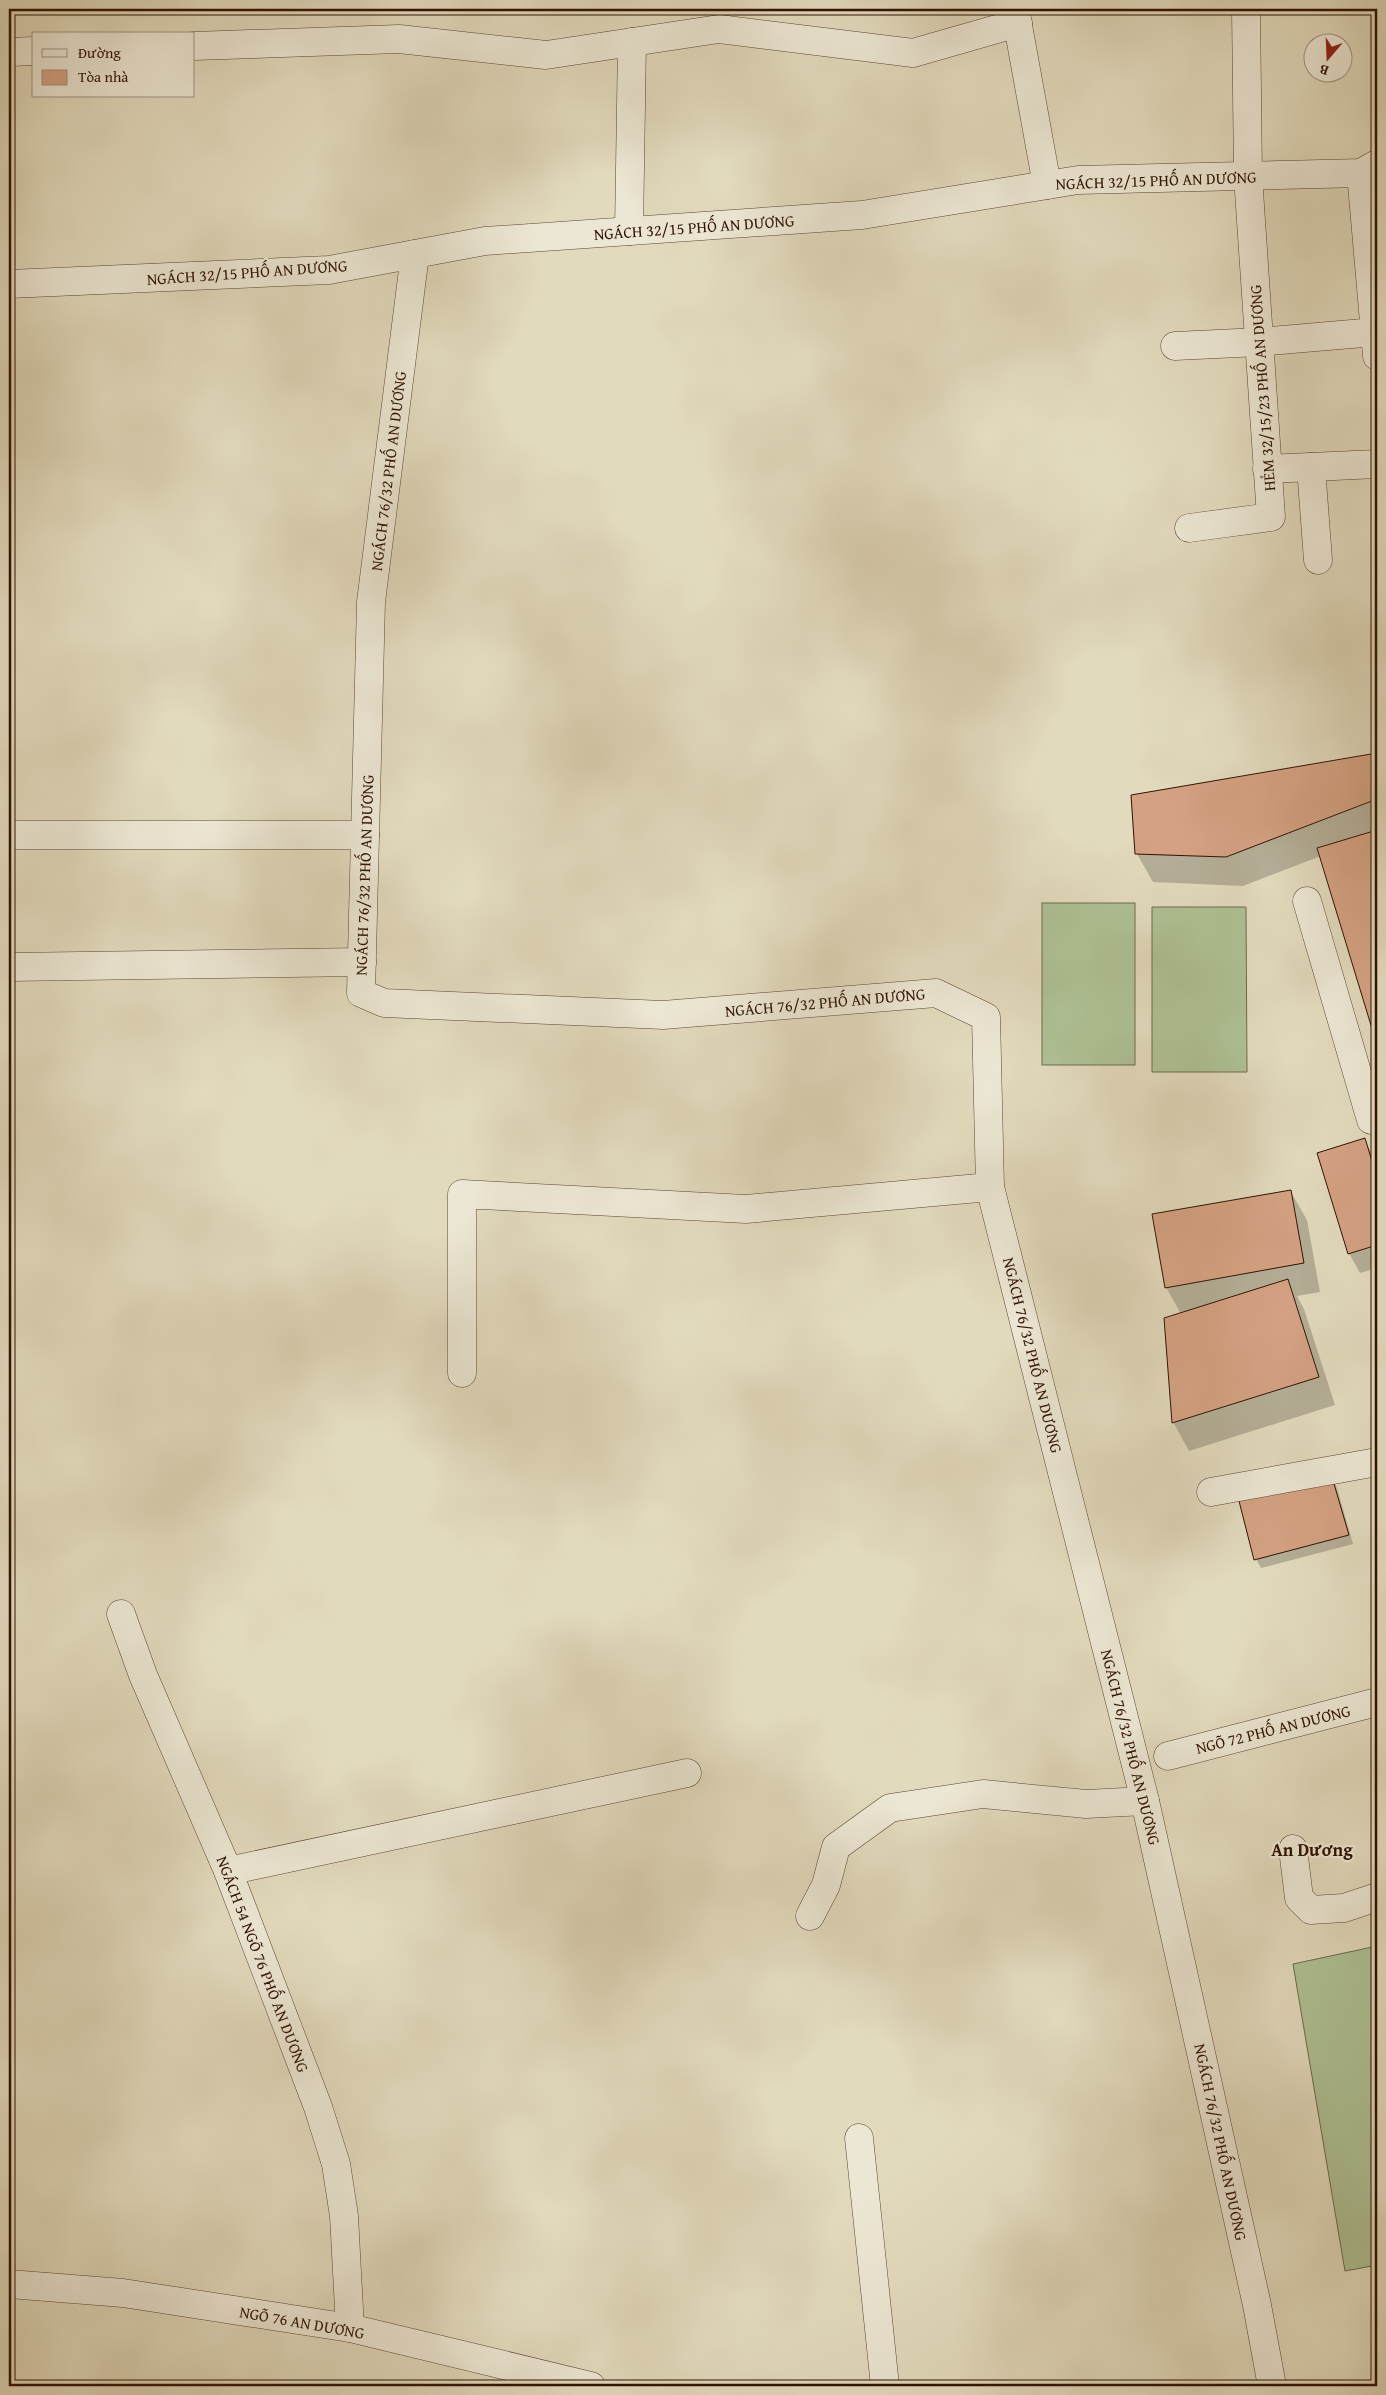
<svg xmlns="http://www.w3.org/2000/svg" width="1386" height="2395" viewBox="0 0 1386 2395" font-family="'Gentium Book Plus',serif">
<rect width="100%" height="100%" fill="#e2dabd"/>
<filter id="stains"><feTurbulence type="fractalNoise" baseFrequency=".004" numOctaves="4"/><feColorMatrix values="0 0 0 0 .2 0 0 0 0 .09 0 0 0 0 .02 0 0 0 .5 -.17"/></filter>
<radialGradient id="worn" r=".72"><stop offset=".6" stop-color="#630" stop-opacity="0"/><stop offset="1" stop-color="#630" stop-opacity=".3"/></radialGradient>
<!-- garden -->
<g fill="#aec195" stroke="#6f6a4c">
<rect x="1042" y="903" width="93" height="162"/>
<polygon points="1152,907 1246,907 1247,1072 1152,1072"/>
<polygon points="1377,1946 1377,2265 1345,2271 1293,1964"/>
</g>
<!-- shadow -->
<g fill="#0003">
<polygon points="1377,754 1377,1041 1321,856 1243,886 1153,882 1137,854 1132,796"/>
<polygon points="1365,1140 1377,1164 1377,1268 1360,1273 1349,1253"/>
<polygon points="1291,1192 1307,1220 1320,1292 1297,1296 1304,1309 1335,1405 1189,1451 1173,1422 1181,1314 1166,1287"/>
<polygon points="1332,1478 1337,1488 1353,1544 1261,1568 1256,1559"/>
</g>
<!-- building -->
<g fill="#d4a283" stroke="#301203">
<polygon points="1377,753 1377,799 1226,857 1135,854 1131,795"/>
<polygon points="1377,830 1377,1045 1317,848"/>
<polygon points="1365,1138 1377,1178 1377,1245 1348,1254 1317,1153"/>
<polygon points="1291,1190 1304,1263 1165,1288 1152,1214"/>
<polygon points="1288,1279 1319,1377 1172,1423 1164,1318"/>
<polygon points="1332,1477 1349,1535 1254,1560 1239,1501"/>
</g>
<g fill="none" stroke-linecap="round" stroke-linejoin="round">
<!-- minor casing -->
<g stroke="#5c4432" stroke-width="29">
<g id="minor">
<polyline points="1015,9 1047,185"/>
<polyline points="194,46 399,39 546,55 719,29 913,53 1018,23"/>
<polyline points="9,52 34,51"/>
<polyline points="1361,173 1377,356"/>
<polyline points="629,231 632,42"/>
<polyline points="415,254 371,602 361,993 384,1003 663,1015 936,993 986,1017 990,1187 1145,1801 1257,2305 1272,2386"/>
<polyline points="9,284 329,270 485,241 862,215 1078,180 1361,173 1377,164"/>
<polyline points="1175,346 1259,342 1375,332"/>
<polyline points="1311,467 1318,560"/>
<polyline points="1267,469 1377,464"/>
<polyline points="1189,528 1271,517 1248,176 1246,9"/>
<polyline points="9,835 365,835"/>
<polyline points="1307,901 1371,1120 1377,1119"/>
<polyline points="9,967 362,962"/>
<polyline points="462,1373 462,1194 746,1209 990,1187"/>
<polyline points="1211,1492 1377,1462"/>
<polyline points="121,1614 143,1675 228,1871 318,2107 336,2164 344,2216 350,2328"/>
<polyline points="1168,1756 1377,1702"/>
<polyline points="1293,1849 1299,1898 1311,1910 1344,1908 1377,1897"/>
<polyline points="228,1871 687,1773"/>
<polyline points="810,1916 826,1885 836,1847 890,1808 983,1794 1086,1804 1145,1801"/>
<polyline points="859,2138 885,2386"/>
<polyline points="9,2284 123,2293 350,2328 591,2386"/>
</g>
</g>
<!-- minor -->
<use href="#minor" stroke="#ece7d4" stroke-width="28"/>
</g>
<g text-anchor="middle" dominant-baseline="central" stroke-width="4.5" stroke-linejoin="round" paint-order="stroke">
<!-- street labels -->
<g font-size="16" fill="#301203" stroke="#ece7d4">
<text transform="translate(1156 180) rotate(-2)">NGÁCH 32/15 PHỐ AN DƯƠNG</text>
<text transform="translate(694 227) rotate(-4)">NGÁCH 32/15 PHỐ AN DƯƠNG</text>
<text transform="translate(247 272) rotate(-4)">NGÁCH 32/15 PHỐ AN DƯƠNG</text>
<text transform="translate(1262 388) rotate(-94)">HẺM 32/15/23 PHỐ AN DƯƠNG</text>
<text transform="translate(388 471) rotate(-83)">NGÁCH 76/32 PHỐ AN DƯƠNG</text>
<text transform="translate(364 875) rotate(-88)">NGÁCH 76/32 PHỐ AN DƯƠNG</text>
<text transform="translate(825 1002) rotate(-5)">NGÁCH 76/32 PHỐ AN DƯƠNG</text>
<text transform="translate(1033 1355) rotate(76)">NGÁCH 76/32 PHỐ AN DƯƠNG</text>
<text transform="translate(1273 1729) rotate(-14)">NGÕ 72 PHỐ AN DƯƠNG</text>
<text transform="translate(1131 1747) rotate(76)">NGÁCH 76/32 PHỐ AN DƯƠNG</text>
<text transform="translate(263 1964) rotate(69)">NGÁCH 54 NGÕ 76 PHỐ AN DƯƠNG</text>
<text transform="translate(1221 2142) rotate(78)">NGÁCH 76/32 PHỐ AN DƯƠNG</text>
<text transform="translate(302 2322) rotate(10)">NGÕ 76 AN DƯƠNG</text>
</g>
<!-- neighbourhood labels -->
<g font-size="18" font-weight="bold" fill="#301203" stroke="#ece7d4">
<text x="1312" y="1849">An Dương</text>
</g>
</g>
<!-- margin -->
<rect width="1386" height="2395" fill="none" stroke="#e2dabd" stroke-width="30"/>
<rect x="10" y="10" width="1366" height="2375" fill="none" stroke="#301203" stroke-width="2.5"/>
<rect x="15" y="15" width="1356" height="2365" fill="none" stroke="#301203"/>
<!-- legend -->
<rect x="32" y="32" width="162" height="65" fill="#ece7d4" stroke="#a19280"/>
<rect x="42" y="49" width="25" height="8" fill="#ece7d4" stroke="#a19280"/>
<text x="78" y="58" font-size="15" fill="#301203">Đường</text>
<rect x="42" y="70" width="25" height="15" fill="#d4a283" stroke="#a19280"/>
<text x="78" y="82" font-size="15" fill="#301203">Tòa nhà</text>
<!-- north arrow -->
<g transform="translate(1328 58) rotate(199)"><circle r="24" fill="#ece7d4" stroke="#a19280"/>
<path d="M0-4L9 19L0 12L-9 19Z" fill="#8f2418"/>
<text y="-8" font-size="14" font-weight="bold" text-anchor="middle" fill="#301203">B</text>
</g>
<rect width="100%" height="100%" filter="url(#stains)"/>
<rect width="100%" height="100%" fill="url(#worn)"/>
</svg>
